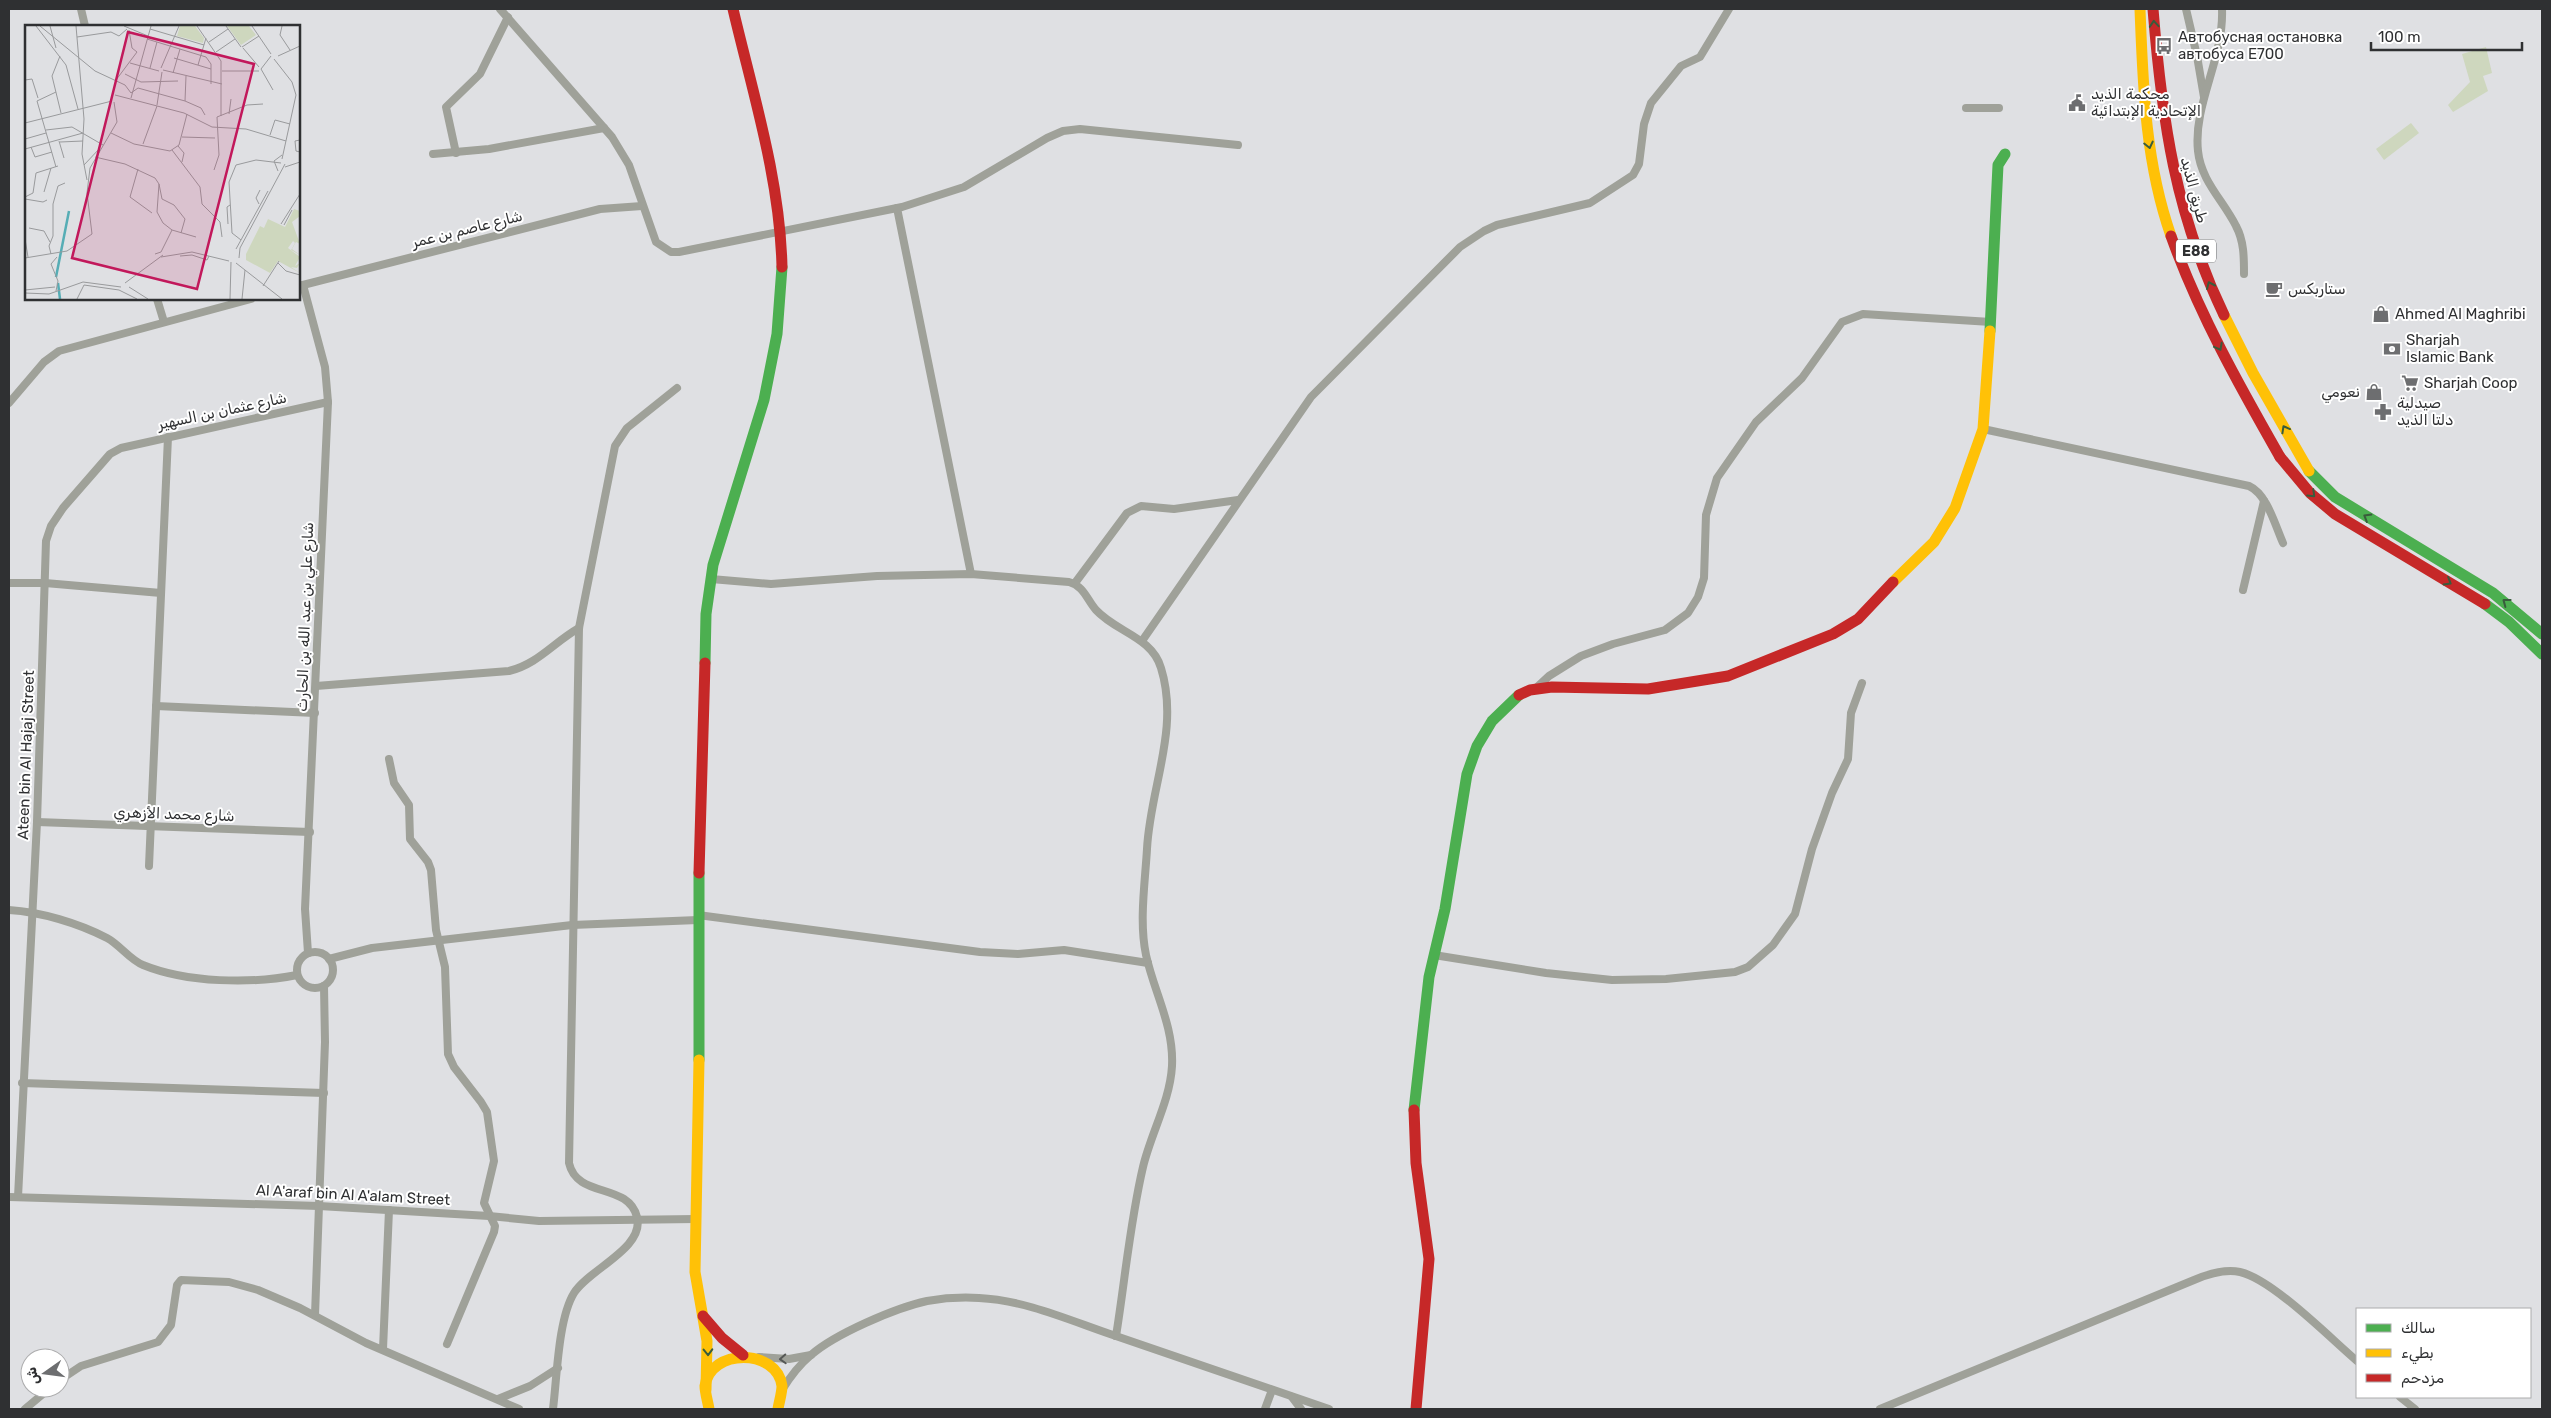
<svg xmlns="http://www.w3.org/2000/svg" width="2551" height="1418" viewBox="0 0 2551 1418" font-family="Rubik,Vazirmatn,sans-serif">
<rect width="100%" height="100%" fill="#dfe0e3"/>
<!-- green -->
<g fill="#ced7be">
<polygon points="2486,47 2492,73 2483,76 2488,91 2453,112 2448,105 2470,82 2462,54"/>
<polygon points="2411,123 2419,133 2384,160 2376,149"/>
</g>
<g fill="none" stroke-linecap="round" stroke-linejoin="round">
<!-- street -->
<g stroke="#9fa199" stroke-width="8">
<polyline points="81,9 85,26"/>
<polyline points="500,9 612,137 629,165 656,242 671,252 679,252 902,207 964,187 1047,138 1063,131 1080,129 1238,145"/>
<polyline points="2186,9 2197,56 2204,97"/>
<path d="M2222,9C2224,59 2193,104 2198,151C2201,181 2223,200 2236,226C2244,241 2244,257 2244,274"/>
<polyline points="1966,108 1999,108"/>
<polyline points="456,153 446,107 480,74 508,17"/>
<polyline points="433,154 489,149 604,128"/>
<polyline points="897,208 971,574"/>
<polyline points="303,285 325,367 328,402 305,909 308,953"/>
<polyline points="299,286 600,209 642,206"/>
<polyline points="157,299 164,322"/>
<polyline points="9,403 44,362 59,351 251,299"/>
<path d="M1983,429L2249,486C2267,494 2275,525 2283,543"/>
<path d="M711,579L771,584L877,576L971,574L1069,582C1084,586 1087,600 1096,610C1116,632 1152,637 1161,668C1180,729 1150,788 1147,849C1145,883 1139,922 1146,955C1154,992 1174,1026 1172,1066C1170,1101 1151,1133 1143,1167C1130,1222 1125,1280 1116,1336"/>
<polyline points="9,583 45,583 161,593"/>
<polyline points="1075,583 1127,513 1141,506 1174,509 1238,500"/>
<polyline points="2243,590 2264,501"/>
<polyline points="1142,641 1311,397 1460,247 1484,231 1497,225 1590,203 1633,175 1639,164 1644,124 1651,103 1681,66 1700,57 1729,9"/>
<path d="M316,686L509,671C538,664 554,642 579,628"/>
<polyline points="1535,689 1549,676 1581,656 1613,644 1665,630 1688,613 1698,597 1704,578 1706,515 1717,478 1756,422 1802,378 1842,322 1863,314 1991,322"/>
<polyline points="156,706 315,713"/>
<polyline points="389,759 394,783 409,805 410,839 428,862 431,870 436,930 445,967 448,1054 454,1067 481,1102 487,1112 494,1161 484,1203 495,1226 494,1232 447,1344"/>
<polyline points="37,822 310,832"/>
<polyline points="149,866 168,437"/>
<path d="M9,910C41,912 78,923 107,938C120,945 130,960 143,965C187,983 252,984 297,975"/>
<polyline points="698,915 980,952 1018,954 1064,950 1148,963"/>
<circle cx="315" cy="970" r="18"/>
<polyline points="1434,955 1546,973 1612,980 1666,979 1735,972 1748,967 1773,945 1795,914 1812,849 1832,793 1848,759 1851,713 1862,683"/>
<polyline points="329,959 372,948 572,925 698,920"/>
<polyline points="22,1083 324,1093"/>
<polyline points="9,1197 319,1206 489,1216 539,1221 696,1219"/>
<polyline points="18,1197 37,822 46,541 51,526 63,508 110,454 121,448 328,402"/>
<polyline points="315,1315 325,1042 324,986"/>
<polyline points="383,1349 389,1210"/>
<polyline points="759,1357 789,1359 811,1355"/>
<polyline points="60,1380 81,1366 158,1342 171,1325 177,1285 181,1280 229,1282 258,1290 300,1308 366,1343 519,1409"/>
<path d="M782,1390C790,1377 799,1365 811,1355C835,1334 895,1308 927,1301C944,1298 962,1297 979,1298C1024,1300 1069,1320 1110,1334C1183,1359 1256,1384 1329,1409"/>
<polyline points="1292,1397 1301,1409"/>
<polyline points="2400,1397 2415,1409"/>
<polyline points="498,1399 530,1386 558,1368"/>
<polyline points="25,1409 50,1388"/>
<path d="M553,1409C557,1378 558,1319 574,1293C589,1269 645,1248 637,1217C628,1182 577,1199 569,1163L579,628L615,446L627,428L677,388"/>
<polyline points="1265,1409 1272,1390"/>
<path d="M1880,1409L2194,1280C2208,1274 2225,1269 2240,1272C2272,1279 2330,1338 2357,1361"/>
</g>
<!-- fast -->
<g stroke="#4caf50" stroke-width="11">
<polyline points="1990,331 1998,165 2005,154"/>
<polyline points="2309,471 2335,497 2493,593 2542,634"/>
<polyline points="2485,604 2509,622 2542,654"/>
<polyline points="705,663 706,614 713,565 764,400 777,334 782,267"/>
<polyline points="699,1060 699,873"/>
<polyline points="1414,1110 1429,977 1445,909 1467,774 1477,746 1492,721 1519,695"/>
</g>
<!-- slow -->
<g stroke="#ffc107" stroke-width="11">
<path d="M2140,9C2143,86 2145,162 2171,236"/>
<polyline points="2224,315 2253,373 2309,471"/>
<polyline points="1893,582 1934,542 1955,508 1983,429 1990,331"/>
<polyline points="699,1060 695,1272 707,1341 706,1390"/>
<path d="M709,1409C708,1402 705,1393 705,1386C710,1348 777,1348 782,1386C782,1393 779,1402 778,1409"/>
</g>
<!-- jam -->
<g stroke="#c62828" stroke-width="11">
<path d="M733,9C753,94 780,179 782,267"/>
<path d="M2153,9C2162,121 2175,213 2224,315"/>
<path d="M2171,236C2199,314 2239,385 2280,457"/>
<polyline points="2280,457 2310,493 2335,514 2485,604"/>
<polyline points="1519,695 1530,690 1552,687 1648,689 1728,676 1833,634 1858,619 1893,582"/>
<polyline points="699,873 705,663"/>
<polyline points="1414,1110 1416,1163 1429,1259 1416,1409"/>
<polyline points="703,1316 722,1338 743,1355"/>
</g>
</g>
<!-- one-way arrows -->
<defs><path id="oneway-chevron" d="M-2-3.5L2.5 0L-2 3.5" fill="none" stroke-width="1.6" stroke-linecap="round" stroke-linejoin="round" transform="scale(1.25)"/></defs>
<g stroke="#395c3c">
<use href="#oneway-chevron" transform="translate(2154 24) rotate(-94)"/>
<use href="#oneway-chevron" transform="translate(2149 145) rotate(77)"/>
<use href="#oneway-chevron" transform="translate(2210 285) rotate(-114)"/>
<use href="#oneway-chevron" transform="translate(2219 347) rotate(62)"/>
<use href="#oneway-chevron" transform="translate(2285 429) rotate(-119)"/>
<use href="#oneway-chevron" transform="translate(2312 494) rotate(44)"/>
<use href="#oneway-chevron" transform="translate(2367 517) rotate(-149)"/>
<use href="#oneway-chevron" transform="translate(2448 582) rotate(31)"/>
<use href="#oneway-chevron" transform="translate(2506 602) rotate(-143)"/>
<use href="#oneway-chevron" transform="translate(708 1352) rotate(89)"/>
</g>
<use stroke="#565856" href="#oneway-chevron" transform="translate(783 1359) rotate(177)"/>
<!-- icons -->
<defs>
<g id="bus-bare" transform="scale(1.35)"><path d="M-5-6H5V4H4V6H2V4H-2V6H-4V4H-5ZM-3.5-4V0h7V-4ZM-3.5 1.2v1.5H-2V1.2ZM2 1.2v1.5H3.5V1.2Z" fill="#6d6e70" stroke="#fff" stroke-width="2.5" paint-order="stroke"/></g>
<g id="civic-bare" transform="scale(1.35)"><path d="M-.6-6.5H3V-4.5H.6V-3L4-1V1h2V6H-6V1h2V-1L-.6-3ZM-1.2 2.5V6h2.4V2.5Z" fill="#6d6e70" stroke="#fff" stroke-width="2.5" paint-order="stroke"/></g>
<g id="cafe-bare" transform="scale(1.35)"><path d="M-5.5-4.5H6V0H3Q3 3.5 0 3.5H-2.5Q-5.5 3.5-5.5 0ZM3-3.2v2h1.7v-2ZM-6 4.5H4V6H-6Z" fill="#6d6e70" stroke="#fff" stroke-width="2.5" paint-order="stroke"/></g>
<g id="shop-bare" transform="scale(1.35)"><path d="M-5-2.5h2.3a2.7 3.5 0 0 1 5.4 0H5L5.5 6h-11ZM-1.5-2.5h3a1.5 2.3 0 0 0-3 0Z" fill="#6d6e70" stroke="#fff" stroke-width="2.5" paint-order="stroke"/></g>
<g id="bank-bare" transform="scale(1.35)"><path d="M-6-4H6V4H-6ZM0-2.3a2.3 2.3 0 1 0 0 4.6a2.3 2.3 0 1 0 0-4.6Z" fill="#6d6e70" stroke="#fff" stroke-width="2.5" paint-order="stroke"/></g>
<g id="supermarket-bare" transform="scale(1.35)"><path d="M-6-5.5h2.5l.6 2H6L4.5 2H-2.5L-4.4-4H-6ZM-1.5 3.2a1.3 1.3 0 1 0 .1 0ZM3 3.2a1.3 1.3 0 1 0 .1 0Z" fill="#6d6e70" stroke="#fff" stroke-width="2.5" paint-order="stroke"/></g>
<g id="pharmacy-bare" transform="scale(1.35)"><path d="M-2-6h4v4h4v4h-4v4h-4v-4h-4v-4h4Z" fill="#6d6e70" stroke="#fff" stroke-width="2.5" paint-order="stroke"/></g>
</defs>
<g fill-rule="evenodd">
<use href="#bus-bare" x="2164" y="46"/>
<use href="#civic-bare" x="2077" y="103"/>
<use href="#cafe-bare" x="2274" y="289"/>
<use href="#shop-bare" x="2381" y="314"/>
<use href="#bank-bare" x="2392" y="349"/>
<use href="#supermarket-bare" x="2410" y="383"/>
<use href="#shop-bare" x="2374" y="392"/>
<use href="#pharmacy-bare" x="2383" y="412"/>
</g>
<g text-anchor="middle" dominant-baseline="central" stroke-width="4" stroke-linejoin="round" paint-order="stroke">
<!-- shield labels -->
<rect fill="#fff" stroke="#6d6e70" stroke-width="1" x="2176" y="239.5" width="40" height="23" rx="4"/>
<g font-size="14" font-weight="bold" fill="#2f3032">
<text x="2196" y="251">E88</text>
</g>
<!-- poi labels -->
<g font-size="15" fill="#2f3032" stroke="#fff" text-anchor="start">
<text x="2178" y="37">Автобусная остановка<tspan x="2178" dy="17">автобуса Е700</tspan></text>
<text x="2091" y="94">محكمة الذيد<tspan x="2091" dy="17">الإتحادية الإبتدائية</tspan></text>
<text x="2288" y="289">ستاربكس</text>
<text x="2395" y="314">Ahmed Al Maghribi</text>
<text x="2406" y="340">Sharjah<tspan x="2406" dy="17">Islamic Bank</tspan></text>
<text x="2424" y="383">Sharjah Coop</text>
<text x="2360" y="392" text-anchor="end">نعومي</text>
<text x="2397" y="403">صيدلية<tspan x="2397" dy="17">دلتا الذيد</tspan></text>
</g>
<!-- street labels -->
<g font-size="15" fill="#2f3032" stroke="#fff">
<text transform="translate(2194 190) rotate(75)">طريق الذيد</text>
<text transform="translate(467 229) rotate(-14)">شارع عاصم بن عمر</text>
<text transform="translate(222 411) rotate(-12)">شارع عثمان بن السهير</text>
<text transform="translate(305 617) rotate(-88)">شارع علي بن عبد الله بن الحارث</text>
<text transform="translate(26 755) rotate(-88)">Ateen bin Al Hajaj Street</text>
<text transform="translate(174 814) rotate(2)">شارع محمد الأزهري</text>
<text transform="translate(353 1195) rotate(3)">Al A'araf bin Al A'alam Street</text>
</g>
</g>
<!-- overview -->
<g transform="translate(25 25)">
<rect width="275" height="275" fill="#dfe0e3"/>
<path d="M155,1H170L179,13L178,18L152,11ZM202,1H224L231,10L216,20ZM269,184L275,186V191L267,197L275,219L271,217L267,224L275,230L266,225L270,218L268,216L263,223L275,232L270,241L275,238L272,243L266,242L275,248L253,236L245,248L221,235V229L235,201L239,203L243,194L260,202Z" fill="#ced7be"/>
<path fill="none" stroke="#56adb5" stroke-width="2.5" d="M31,252L44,186M33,258L35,274"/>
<path fill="none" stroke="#999a9c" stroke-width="1" d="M11,1L41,40L53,84M15,1L70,46L100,60L106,68L113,63L160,76L176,83L180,90M25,1L31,23M51,1L59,94L57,129L62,155M99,1L123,11M172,1L196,36V91M201,1L216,22M227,1L246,29M257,1L255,10L265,25M125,4L179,20M52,12L86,7L94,11L102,4M122,14L181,32L186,39V59M184,17L203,4M217,22L234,11M218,23L234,42M191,27L210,14M35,31L27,51L36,88M253,31L275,21M149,33L186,44M249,34L267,57L271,70L257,134M105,38L134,46M173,40L181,13M125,43L132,17M136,43L154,1M236,44L248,65M236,44L246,31M138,45L197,59M197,46H234M148,48L155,24M100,49L116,57L153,56M0,55L7,54L13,73M91,55L112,27L107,23L104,5M90,70L159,88L187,102L221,104L261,116M106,73L126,1M160,76L161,51M132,80L137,47M204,89L206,74M0,98L87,76M21,105L47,102L78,120M86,108L109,119L145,126L154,120L162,89M245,110L250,95L265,99M157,112L190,113M0,114L21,108M275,115L270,116L271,126L275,127M34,116L39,133M35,117L58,116M118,119L132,81M153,121L159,128L157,137M6,122L10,132L27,127M0,124L58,108M147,125L175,162L177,179L195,197L197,212M70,132L100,139L130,153L134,159L132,187L138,198L147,205L171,212M59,140L75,123M31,142L12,76L31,67M260,142L275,137M113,144L105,172L127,188M189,145L194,130L192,92L222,80L238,79M253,146L249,136L257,130M134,159L137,174L149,180L160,194L156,208M19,167L26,143M0,172L8,168L11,148L33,141M0,174L18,177L22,175M234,179L231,173L235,165M203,199L202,182L205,180M256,199L275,169M259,200L267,185M4,203L19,206L25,217M0,214L3,232M216,215L207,208L204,157L211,140L231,135L256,138M211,224L243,166M26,229L24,221L28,211V179L33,161L40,158M130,229L136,227L147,205M155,231L167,230L182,235L184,231M136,232L167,227L204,236M0,233L42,226L67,209L62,168L65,143L92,97L89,77M214,233L215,223L260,139M211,238L257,274M253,238L261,246L275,250M100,258L138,230M238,261L254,236M104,262L123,274M0,265L30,262M31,266L33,256L26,239L32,232M0,268L24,269L58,257L96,262M52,274L59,260L94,265L112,274M205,274L206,237M217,274L220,245"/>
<path fill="#c2185b" fill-opacity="0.15" stroke="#c2185b" stroke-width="2.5" d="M103,7L229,39L172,264L47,233Z"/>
<rect width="275" height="275" fill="none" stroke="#2f3032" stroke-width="2.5"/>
</g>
<!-- border -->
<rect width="2551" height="1418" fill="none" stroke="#2f3032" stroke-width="20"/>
<!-- legend -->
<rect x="2356" y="1308" width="175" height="90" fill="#ffffff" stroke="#acacad"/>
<rect x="2366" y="1324" width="25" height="8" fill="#4caf50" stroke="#acacad"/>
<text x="2401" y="1333" font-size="15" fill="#2f3032">سالك</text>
<rect x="2366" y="1349" width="25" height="8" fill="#ffc107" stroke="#acacad"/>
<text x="2401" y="1358" font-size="15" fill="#2f3032">بطيء</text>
<rect x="2366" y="1374" width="25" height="8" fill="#c62828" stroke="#acacad"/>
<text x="2401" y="1383" font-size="15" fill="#2f3032">مزدحم</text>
<!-- north arrow -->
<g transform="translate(45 1373) rotate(256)"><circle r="24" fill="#ffffff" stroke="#acacad"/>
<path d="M0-4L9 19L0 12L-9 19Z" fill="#6d6e70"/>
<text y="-8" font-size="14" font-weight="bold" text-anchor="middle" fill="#2f3032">ش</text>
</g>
<!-- scale -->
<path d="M2371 42v8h151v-8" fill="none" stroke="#2f3032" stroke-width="2.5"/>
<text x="2378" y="42" font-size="15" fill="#2f3032" stroke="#ffffff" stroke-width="4" paint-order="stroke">100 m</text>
</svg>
